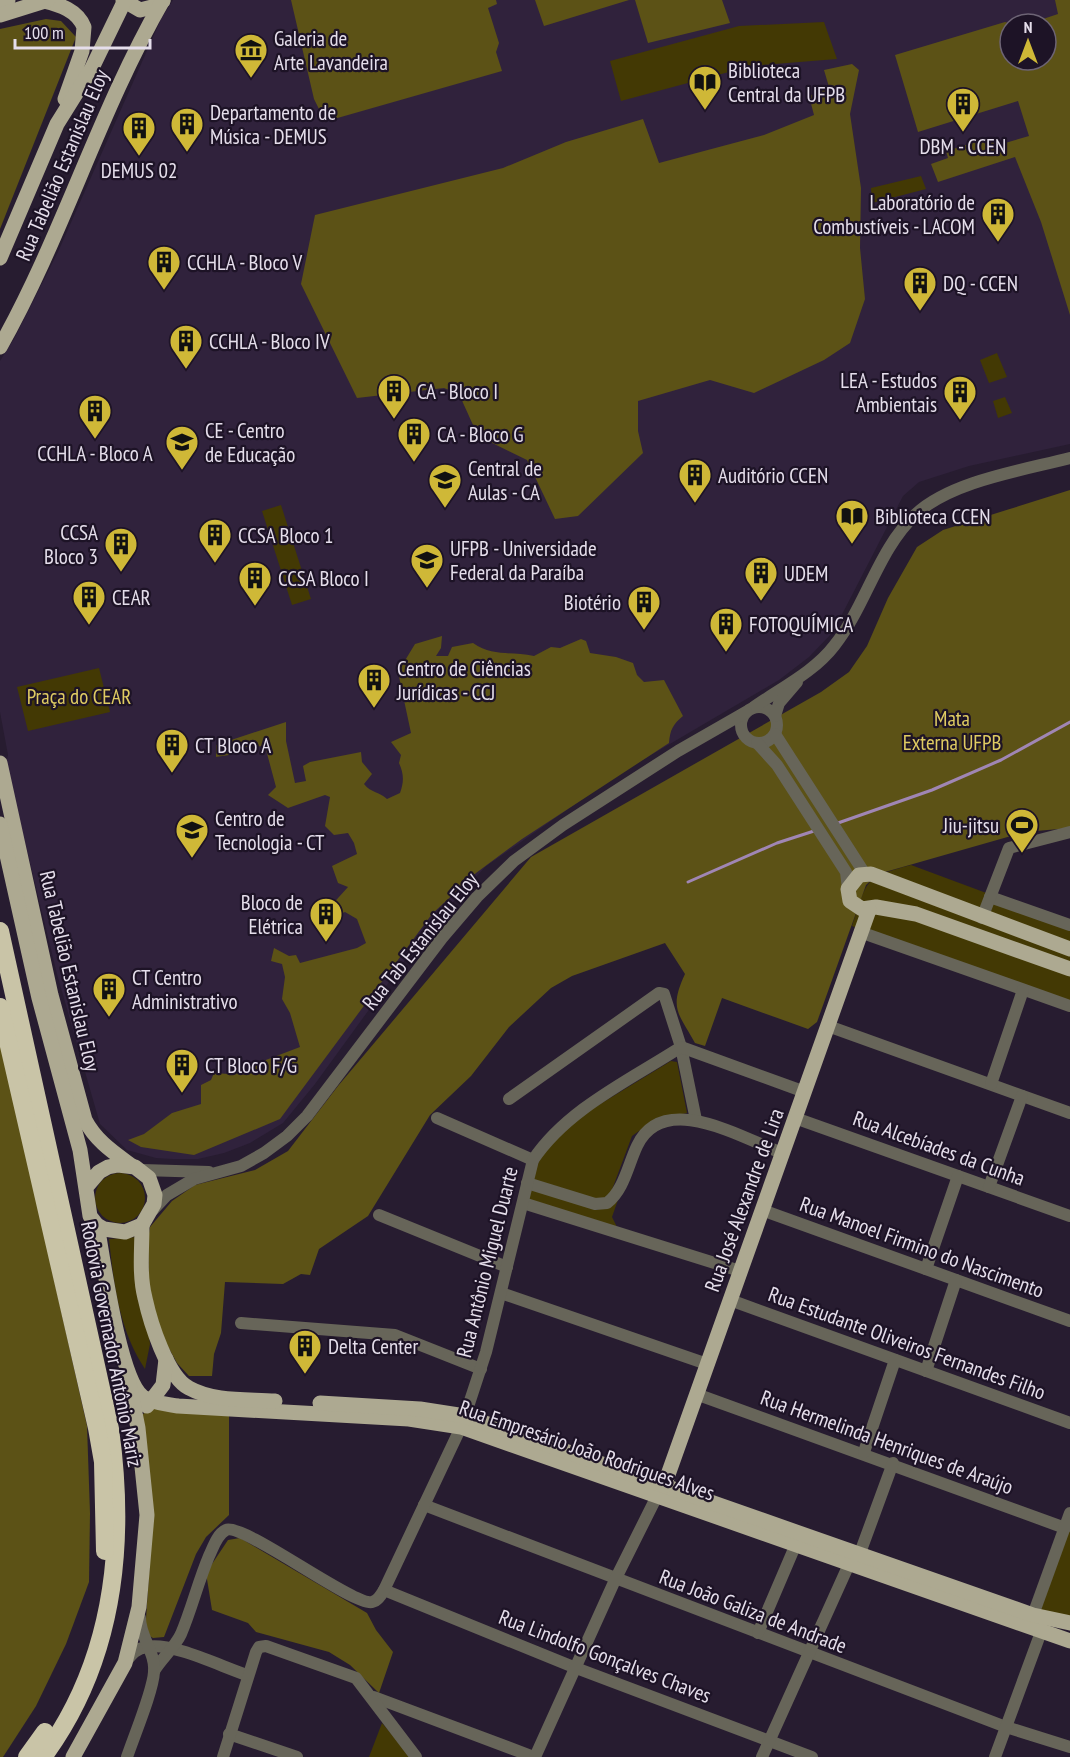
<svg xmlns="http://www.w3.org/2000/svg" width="1070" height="1757" viewBox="0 0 1070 1757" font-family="'PT Sans Narrow',sans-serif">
<rect width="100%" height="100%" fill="#271c30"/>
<!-- built -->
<path fill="#30223c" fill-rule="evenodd" d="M173,0H1070V444L969,466L919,482L903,496L833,632L809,657L779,680L617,775L485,867L424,934L315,1084L283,1123L250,1143L224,1153L198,1159H173L156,1158L127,1150L100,1124L57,974L6,764L8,755L0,712V361L14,339L58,252L161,19ZM1010,24H1046V60H1010Z"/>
<!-- green -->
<g fill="#433904">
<polygon points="824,22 837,59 751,66 621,101 610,61 739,26"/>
<polygon points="921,176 926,189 872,203 871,188"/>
<polygon points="997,353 1007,377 989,383 980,360"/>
<polygon points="1005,397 1012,413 998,418 993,401"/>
<polygon points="281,505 311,599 292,605 262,511"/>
<polygon points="99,668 110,712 28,731 17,687"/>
<path d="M911,865L1070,924V1012L852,926C868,880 862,878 911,865Z"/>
<polygon points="671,1061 677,1062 687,1113 653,1121 632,1136 610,1195 603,1202 532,1181 542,1152 574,1120"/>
<circle cx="120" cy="1198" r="25"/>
<polygon points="534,1190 597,1210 619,1197 612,1217 619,1231 529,1200 531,1191"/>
<path d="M136,1237L150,1344L145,1369C119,1330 114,1285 109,1239Z"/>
<polygon points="1070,1525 1070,1616 1038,1613"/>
<polygon points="382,1723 411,1757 369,1757"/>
</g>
<!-- forest -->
<g fill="#5c5216">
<polygon points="291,0 496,0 497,4 488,8 499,43 496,52 502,71 334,119 319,109 314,99"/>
<polygon points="535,0 629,0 544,26"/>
<polygon points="635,0 722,0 730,23 648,43"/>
<polygon points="1055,0 1070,0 1070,315 1041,222 1015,157 938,182 931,164 948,158 946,151 992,137 995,146 1029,136 1018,101 918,132 895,55 1005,22 1012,24 1010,24 1010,60 1046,60 1046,24 1028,24 1058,14"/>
<polygon points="46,19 61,21 76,37 0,229 0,29"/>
<polygon points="852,64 859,70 850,114 861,188 860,248 865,299 850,343 824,360 754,393 710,380 638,401 638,431 643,453 578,516 555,519 527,460 478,436 459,394 444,388 357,398 301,284 315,215 503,168 566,142 643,119 659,163 764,135 814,115 809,96 829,87 824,70"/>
<path d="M1070,490V828L1025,832L878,874L866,885L817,1022L808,1029L722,998L705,1046L695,1043C678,1012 669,1009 685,974L665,943L572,976L551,988L509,1027L471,1076L430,1115L368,1216L319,1249L310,1275L301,1274L283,1284L225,1282L221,1333L214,1354L212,1376H189L177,1363L166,1343L156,1316L149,1284L148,1240L150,1227L172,1201L195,1185L255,1170L288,1151L338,1086L531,857L821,692L849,672L867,646L888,598L917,547L943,530Z"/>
<path d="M442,636L441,648L436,656H448L452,647L473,643C493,657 511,651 534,656L551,647L560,648L581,639L586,641L590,653L616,657L633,663L637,675L644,682L664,680L683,716C673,724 670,730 669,743L522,839L476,873L432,914L280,1119L194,1155L141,1147L128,1140L144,1134L172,1113L201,1104V1085L211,1080L214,1073L229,1074L300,1047L290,1013L282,999L285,977L282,964L271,961L274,948L289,956L296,955L300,963L357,948L366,943L357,919L345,912L338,915L329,908L348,887L338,883L332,866L357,854L354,843L348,833L334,835L325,826L330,797L325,795L288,808L268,795L276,787L265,746L241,747L229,755L216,757V745L286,722V741L295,783L306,781L303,766L310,762L361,752L362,762L372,774L364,784C371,793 380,792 387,799L400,793C404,782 404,774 399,763L401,755L391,742L411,733L398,672L415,644Z"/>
<polygon points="0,1039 87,1426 90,1513 89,1582 66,1644 36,1706 3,1757 0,1757"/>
<polygon points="154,1405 229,1415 229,1515 206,1537 196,1554 164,1637 153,1638 145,1633 152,1531 142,1415"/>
<polygon points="240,1538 367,1613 376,1630 393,1652 379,1693 350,1665 329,1652 256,1632 248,1623 212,1610 206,1573 228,1540"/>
</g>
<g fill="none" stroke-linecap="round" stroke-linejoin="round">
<!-- stream -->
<g stroke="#a086b4" stroke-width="3">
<polyline points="838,823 932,790 1001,760 1070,722"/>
<polyline points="688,882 777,843 814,831"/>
</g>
<!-- minor -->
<g stroke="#676559" stroke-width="12">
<circle cx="759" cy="725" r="18"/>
<path d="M754,707C781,688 814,672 834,646C866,606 878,549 916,514C951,481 1024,470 1070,458"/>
<polyline points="775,716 779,703 797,682"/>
<polyline points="775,734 865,874"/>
<polyline points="757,743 777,765 846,872 848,889"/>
<polyline points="990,897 1070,925"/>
<polyline points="982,918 1009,848 1070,832"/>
<polyline points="860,932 1070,1006"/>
<polyline points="828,1026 1070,1113"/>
<polyline points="991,1084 1023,990"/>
<polyline points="509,1099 659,993 664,994 681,1047 696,1120"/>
<polyline points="437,1118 533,1160"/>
<polyline points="795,1118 1070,1216"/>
<polyline points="142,1170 209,1172"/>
<path d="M527,1183L595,1204L607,1203C624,1190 628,1165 637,1146C663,1090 742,1138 782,1153"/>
<polyline points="989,1187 1022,1096"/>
<polyline points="523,1203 740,1271"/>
<polyline points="153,1210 167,1195 194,1179 241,1166 264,1153 287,1136 307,1116 442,938 477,897 514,861 563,825 678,751 746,712"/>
<polyline points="762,1210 1070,1321"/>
<polyline points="379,1215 507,1267"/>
<polyline points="926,1269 958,1176"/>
<polyline points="501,1293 707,1364"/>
<polyline points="730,1300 1070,1423"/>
<polyline points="241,1323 395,1335 481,1369"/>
<polyline points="926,1371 956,1280"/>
<polyline points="696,1394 1065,1528"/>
<path d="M465,1416L486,1352L533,1160C567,1109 630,1080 681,1047L805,1092"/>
<polyline points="864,1452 895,1360"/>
<polyline points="424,1505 1006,1727 1070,1747"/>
<polyline points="860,1553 893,1463"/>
<polyline points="384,1590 576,1668 812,1757"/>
<polyline points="1033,1615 1070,1513"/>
<polyline points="758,1633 796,1544"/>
<path d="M125,1663C131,1655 136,1648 147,1647C172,1642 222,1667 247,1675"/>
<path d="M154,1671C162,1658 175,1647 181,1634C192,1608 198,1582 209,1556C213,1548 217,1534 226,1530C243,1522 354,1607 372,1602C378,1601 381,1595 384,1590L461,1427"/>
<polyline points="374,1697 534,1757"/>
<polyline points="229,1734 297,1757"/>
<path d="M127,1757C134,1736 153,1691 154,1672C156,1653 140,1637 140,1618"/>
<polyline points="223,1757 256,1652 259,1647 266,1646 356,1678 416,1757"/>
<polyline points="535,1757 615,1580 660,1490"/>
<polyline points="762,1757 850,1562"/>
<polyline points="995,1757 1041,1632"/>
</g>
<!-- major -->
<g stroke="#ada991" stroke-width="15">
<polyline points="123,0 140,10 156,6 163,1"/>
<path d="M44,1C60,5 77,10 84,27L82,51L65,99"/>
<polyline points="0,2 8,0"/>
<polyline points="0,15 48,0"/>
<polyline points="0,258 57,124 92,68 124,2"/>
<path d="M0,347C63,235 99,111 163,0"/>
<path d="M0,763L51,995L85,1120C96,1141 113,1152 132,1166"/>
<polyline points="0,824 39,998 80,1150 90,1216 97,1225 104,1229 125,1232 142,1225 154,1204 155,1195 149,1178 135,1167 118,1165 108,1167 99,1172 87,1186"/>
<polyline points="1070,949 871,874 859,875 848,889 850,901 862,909 876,907 916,914 1070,969"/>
<path d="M97,1225C103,1258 119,1379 143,1397C152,1403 167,1404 178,1406L409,1419L461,1427L1070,1641"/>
<path d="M142,1225C142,1249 139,1275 145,1298C150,1321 167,1377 189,1388C214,1402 247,1399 275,1401"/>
<polyline points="320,1403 420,1409 465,1416 1033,1615 1070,1623"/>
<polyline points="147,1406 163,1385 166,1359"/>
<polyline points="664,1486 869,910"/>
<polyline points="73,1757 125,1663 139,1607 147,1515 138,1428 129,1383"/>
</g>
<!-- highway -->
<g stroke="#c9c4a7" stroke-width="18">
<path d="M0,931L110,1429C126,1544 114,1661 43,1757"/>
<polyline points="0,1007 97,1428 103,1462 105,1551"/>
<polyline points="27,1757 45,1732"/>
</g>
</g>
<!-- icons -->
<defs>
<g id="museum-pin" transform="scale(1.725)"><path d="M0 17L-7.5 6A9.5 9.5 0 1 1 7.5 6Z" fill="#cfb837" stroke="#1d1326"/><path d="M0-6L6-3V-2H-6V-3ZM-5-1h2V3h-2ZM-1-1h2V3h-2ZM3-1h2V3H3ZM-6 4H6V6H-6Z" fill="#111"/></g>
<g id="library-pin" transform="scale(1.725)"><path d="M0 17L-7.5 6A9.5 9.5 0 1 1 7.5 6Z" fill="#cfb837" stroke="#1d1326"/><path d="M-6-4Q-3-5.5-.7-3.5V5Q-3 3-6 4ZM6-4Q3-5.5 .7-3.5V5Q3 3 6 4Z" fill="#111"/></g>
<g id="building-pin" transform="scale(1.725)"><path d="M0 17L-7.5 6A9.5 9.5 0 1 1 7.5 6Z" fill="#cfb837" stroke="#1d1326"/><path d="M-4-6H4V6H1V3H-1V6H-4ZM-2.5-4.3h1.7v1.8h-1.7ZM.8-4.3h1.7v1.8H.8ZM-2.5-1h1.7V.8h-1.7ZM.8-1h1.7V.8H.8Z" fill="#111"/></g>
<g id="university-pin" transform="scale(1.725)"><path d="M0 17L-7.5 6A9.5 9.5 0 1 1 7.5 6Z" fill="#cfb837" stroke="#1d1326"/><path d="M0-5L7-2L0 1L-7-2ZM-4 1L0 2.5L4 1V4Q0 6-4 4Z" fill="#111"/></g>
<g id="stadium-pin" transform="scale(1.725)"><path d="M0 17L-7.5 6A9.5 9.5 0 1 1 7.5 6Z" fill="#cfb837" stroke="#1d1326"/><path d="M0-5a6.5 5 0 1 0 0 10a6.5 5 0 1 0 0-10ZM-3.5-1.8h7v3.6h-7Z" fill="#111"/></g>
</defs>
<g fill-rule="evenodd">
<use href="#museum-pin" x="251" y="50"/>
<use href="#library-pin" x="705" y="82"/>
<use href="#building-pin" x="963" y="104"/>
<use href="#building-pin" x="187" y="124"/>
<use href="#building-pin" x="139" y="128"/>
<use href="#building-pin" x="998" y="214"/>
<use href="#building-pin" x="164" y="262"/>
<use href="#building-pin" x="920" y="283"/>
<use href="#building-pin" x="186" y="341"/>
<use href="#building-pin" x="394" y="391"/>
<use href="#building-pin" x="960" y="392"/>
<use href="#building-pin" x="95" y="411"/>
<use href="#building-pin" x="414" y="434"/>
<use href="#university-pin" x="182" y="442"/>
<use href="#building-pin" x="695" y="475"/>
<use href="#university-pin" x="445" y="480"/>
<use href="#library-pin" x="852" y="516"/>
<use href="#building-pin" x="215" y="535"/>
<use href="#building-pin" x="121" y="544"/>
<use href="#university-pin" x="427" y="560"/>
<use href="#building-pin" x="761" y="573"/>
<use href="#building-pin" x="255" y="578"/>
<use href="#building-pin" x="89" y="597"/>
<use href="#building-pin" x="644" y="602"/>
<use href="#building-pin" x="726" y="624"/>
<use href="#building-pin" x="374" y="680"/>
<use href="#building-pin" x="172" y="745"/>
<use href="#stadium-pin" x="1022" y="825"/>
<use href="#university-pin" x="192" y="830"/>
<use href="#building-pin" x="326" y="914"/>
<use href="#building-pin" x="109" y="989"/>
<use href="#building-pin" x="182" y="1065"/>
<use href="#building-pin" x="305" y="1346"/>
</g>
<g text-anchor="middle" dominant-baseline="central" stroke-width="4.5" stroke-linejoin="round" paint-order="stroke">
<!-- poi labels -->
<g font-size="21" fill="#e5deeb" stroke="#1d1326" text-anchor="start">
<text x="274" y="38">Galeria de<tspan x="274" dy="24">Arte Lavandeira</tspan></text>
<text x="728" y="70">Biblioteca<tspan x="728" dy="24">Central da UFPB</tspan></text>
<text x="210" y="112">Departamento de<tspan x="210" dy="24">Música - DEMUS</tspan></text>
<text x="963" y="146" text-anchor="middle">DBM - CCEN</text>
<text x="139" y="170" text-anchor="middle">DEMUS 02</text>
<text x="975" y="202" text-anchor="end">Laboratório de<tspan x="975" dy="24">Combustíveis - LACOM</tspan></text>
<text x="187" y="262">CCHLA - Bloco V</text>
<text x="943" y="283">DQ - CCEN</text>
<text x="209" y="341">CCHLA - Bloco IV</text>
<text x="937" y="380" text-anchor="end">LEA - Estudos<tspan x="937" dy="24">Ambientais</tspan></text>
<text x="417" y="391">CA - Bloco I</text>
<text x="205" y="430">CE - Centro<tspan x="205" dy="24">de Educação</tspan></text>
<text x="437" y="434">CA - Bloco G</text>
<text x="95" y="453" text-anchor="middle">CCHLA - Bloco A</text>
<text x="468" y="468">Central de<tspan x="468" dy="24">Aulas - CA</tspan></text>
<text x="718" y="475">Auditório CCEN</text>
<text x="875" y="516">Biblioteca CCEN</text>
<text x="98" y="532" text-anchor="end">CCSA<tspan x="98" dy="24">Bloco 3</tspan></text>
<text x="238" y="535">CCSA Bloco 1</text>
<text x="450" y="548">UFPB - Universidade<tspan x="450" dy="24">Federal da Paraíba</tspan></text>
<text x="784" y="573">UDEM</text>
<text x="278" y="578">CCSA Bloco I</text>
<text x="112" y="597">CEAR</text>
<text x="621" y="602" text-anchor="end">Biotério</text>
<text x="749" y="624">FOTOQUÍMICA</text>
<text x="397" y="668">Centro de Ciências<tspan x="397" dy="24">Jurídicas - CCJ</tspan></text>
<text x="195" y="745">CT Bloco A</text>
<text x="215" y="818">Centro de<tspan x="215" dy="24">Tecnologia - CT</tspan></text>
<text x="999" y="825" text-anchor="end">Jiu-jitsu</text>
<text x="303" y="902" text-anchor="end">Bloco de<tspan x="303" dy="24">Elétrica</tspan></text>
<text x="132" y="977">CT Centro<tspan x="132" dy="24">Administrativo</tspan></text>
<text x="205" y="1065">CT Bloco F/G</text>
<text x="328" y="1346">Delta Center</text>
</g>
<!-- street labels -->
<g font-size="21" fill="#e5deeb" stroke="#1d1326">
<text transform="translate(62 165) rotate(-67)">Rua Tabelião Estanislau Eloy</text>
<text transform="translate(420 941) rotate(-51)">Rua Tab Estanislau Eloy</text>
<text transform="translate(70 971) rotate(77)">Rua Tabelião Estanislau Eloy</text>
<text transform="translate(939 1148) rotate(20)">Rua Alcebíades da Cunha</text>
<text transform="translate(744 1200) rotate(-70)">Rua José Alexandre de Lira</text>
<text transform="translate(922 1247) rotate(20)">Rua Manoel Firmino do Nascimento</text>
<text transform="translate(487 1262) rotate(-76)">Rua Antônio Miguel Duarte</text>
<text transform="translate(907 1343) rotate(20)">Rua Estudante Oliveiros Fernandes Filho</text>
<text transform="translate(112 1344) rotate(79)">Rodovia Governador Antônio Mariz</text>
<text transform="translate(887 1442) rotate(20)">Rua Hermelinda Henriques de Araújo</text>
<text transform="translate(587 1450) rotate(19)">Rua Empresário João Rodrigues Alves</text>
<text transform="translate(753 1611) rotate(21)">Rua João Galiza de Andrade</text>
<text transform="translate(605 1656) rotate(21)">Rua Lindolfo Gonçalves Chaves</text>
</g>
<!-- park labels -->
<g font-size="21" fill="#dfcb62" stroke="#1d1326">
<text x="79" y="696">Praça do CEAR</text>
<text x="952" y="718">Mata<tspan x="952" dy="24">Externa UFPB</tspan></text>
</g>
</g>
<!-- north arrow -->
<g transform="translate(1028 42)"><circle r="28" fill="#1d1326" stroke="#6d6475" stroke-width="1.5"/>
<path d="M0-4.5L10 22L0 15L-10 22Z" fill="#cfb837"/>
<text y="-9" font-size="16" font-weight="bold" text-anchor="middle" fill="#e5deeb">N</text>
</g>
<!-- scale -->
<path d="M15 39v9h135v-9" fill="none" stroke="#e5deeb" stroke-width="3"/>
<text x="24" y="39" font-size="18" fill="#e5deeb" stroke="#1d1326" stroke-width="4.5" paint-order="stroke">100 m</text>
</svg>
